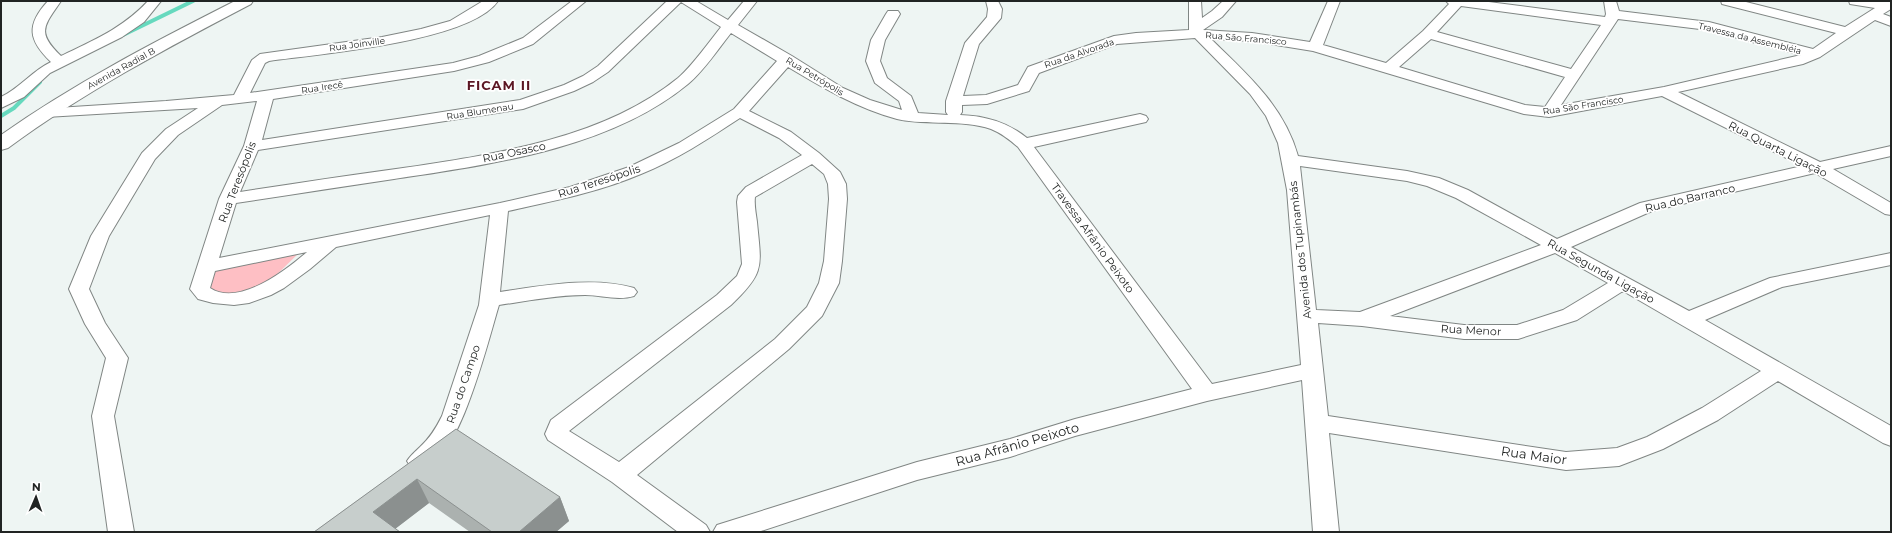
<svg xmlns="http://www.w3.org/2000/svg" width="1892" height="533" viewBox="0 0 1892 533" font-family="Montserrat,sans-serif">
<rect width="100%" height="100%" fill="#eef5f3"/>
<!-- green -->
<polygon fill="#febfc4" points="303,249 263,288 236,298 203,288 209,268"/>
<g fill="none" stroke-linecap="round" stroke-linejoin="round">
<!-- stream -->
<g stroke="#66d9be" stroke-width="4">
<polyline points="123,35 193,1"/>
<polyline points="1,116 14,108 40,82"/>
</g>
<!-- minor casing -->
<g stroke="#808684" stroke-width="2">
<g id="minor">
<path d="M48,1H61C44,26 36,32 61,56C94,40 123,28 148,1H161L144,22L122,37L50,73L24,97L1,108V97C20,88 32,71 51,62C28,40 26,25 48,1Z"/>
<path d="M483,1H498C470,42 318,54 269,61L265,63L250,93L453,63L479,56L523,38L572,1H586L533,44L489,62L454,71L273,99L262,140L520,100L564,85L583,76L598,66L667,1H696L728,20L744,1H757L738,25L792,56L843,88L870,100L902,110L899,101L875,83L866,61L871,40L886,14L888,11H898L900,14L885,40L880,61L887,78L911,96L918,113L948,115L946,112V101L965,43L987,17L988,9L986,1H998L1002,9L1001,18L979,44L963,96L986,95L1018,85L1028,67L1114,36L1136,33L1189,30V1H1201L1202,18L1212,11L1223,1H1236L1222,17L1203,30L1252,33L1310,42L1328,1H1340L1323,45L1386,63L1423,31L1449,4L1446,1H1481L1605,17L1606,14L1604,1H1616L1619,11L1709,22L1813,49L1836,33L1722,4L1721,1H1742L1845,27L1875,8L1850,4L1849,1H1891V9L1883,14L1891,17V26L1875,20L1820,57L1803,64L1678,92L1820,162L1891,146V156L1833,169L1891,203V215L1885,214L1815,173L1652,211L1571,247L1689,311L1770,278L1891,253V265L1782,287L1705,320L1891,426V446L1883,443L1778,381L1718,420L1663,449L1619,466L1566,470L1329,433L1339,532H1313L1302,380L1207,401L1075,436L1010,457L917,480L758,532H713L717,525L917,462L1010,439L1075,419L1192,389L1018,147C1010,140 1001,133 991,129C962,119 928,126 897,119C857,108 823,88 788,67L749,111L791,132L819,153L840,172L846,184L847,199L842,261L839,283L822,316L789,349L637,475L706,525L710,532H678L612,482L548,440L545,434L551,420L717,295L737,276L742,264L737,202L738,196L746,187L802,155L779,138L740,118C708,139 676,160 641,174C599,192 553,201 508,211L500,292C542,286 592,276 634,288L637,292L634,296C618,301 601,295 585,295C556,295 527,301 499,305C489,337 458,468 420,470C417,470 413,468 411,467L407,461C411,455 415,452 420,447C430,438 436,428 442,416L479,305L490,215L336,247L310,269L284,288L271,295L249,303L234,305L213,303L198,299L190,289L219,199L244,146L257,101L222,105L178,135L155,159L109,236L89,289L105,323L128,358L114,416L134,532H108L92,416L106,358L85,324L69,289L91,236L142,153L166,129L198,108L46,117L41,115L38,112L41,109L166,101L234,95L252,60L260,54L382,37L421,29L450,21ZM681,2L721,27C709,42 693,65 678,78C602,140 490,155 396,169C344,176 292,184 240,192L258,150L523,109L574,91L593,82L608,72ZM1461,6L1601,25L1571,69L1437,32ZM1618,19L1708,30L1801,55L1664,87L1561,105ZM731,33L777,61L734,109L679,143L629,167L570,187L500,203L219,258L236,203C288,195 341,187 394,179C492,164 609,149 688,84C703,72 719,48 731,33ZM1195,38L1250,94L1266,116L1278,143L1287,190L1301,365L1212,384L1034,147L1146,122L1148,119L1146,116L1140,114L1027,138C1007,122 986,116 960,115L962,112V105L987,104L1029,91L1039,73L1117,44ZM1211,39L1252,41L1313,51L1524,114L1549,117L1662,96L1802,166L1640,203L1557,239L1468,190L1439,178L1407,171L1298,156C1284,106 1247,74 1211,39ZM1431,39L1565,77L1545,107L1525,105L1399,67ZM812,164L824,174L828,184L829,199L824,261L819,283L807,307L775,339L619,462L569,431L731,305C766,272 761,266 757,222C756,214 754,205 755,197ZM1300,166L1407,181L1427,186L1456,198L1541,245L1360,312L1316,310ZM307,252C286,270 239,307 210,288L215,271ZM1555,253L1608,283L1563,310L1517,325H1464L1390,316ZM1623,291L1761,371L1702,408L1647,437L1617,448L1566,452L1328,416L1318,323L1362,326L1464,339H1518L1577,320Z"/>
</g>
</g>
<!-- major casing -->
<g stroke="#808684" stroke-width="2">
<path id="major" d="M235,1H253L251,4C167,48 84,92 8,148L1,150V135C75,83 154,42 235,1Z"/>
</g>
<!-- minor -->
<use href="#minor" fill="#fff" fill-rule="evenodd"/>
<!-- major -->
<use href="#major" fill="#fff" fill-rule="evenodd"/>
</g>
<!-- wall -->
<polygon fill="#abb1af" points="456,429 560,497 569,521 556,532 470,532 429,503 395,529 314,532"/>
<!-- shaded-wall -->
<g fill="#8b908f">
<polygon points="417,479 429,503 391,532 373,512"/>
<polygon points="560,497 569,521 556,532 519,532"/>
</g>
<!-- building -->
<polygon fill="#c7cecc" stroke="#8b908f" points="456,429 560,497 519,532 492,532 417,479 373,512 400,532 314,532"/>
<g text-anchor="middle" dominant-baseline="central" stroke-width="3.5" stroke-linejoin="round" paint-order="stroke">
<!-- far-street labels -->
<g font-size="9" fill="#212423" stroke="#fff">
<text transform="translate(1246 38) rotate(5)">Rua São Francisco</text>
<text transform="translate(1750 38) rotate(14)">Travessa da Assembléia</text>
<text transform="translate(357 44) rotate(-8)">Rua Joinville</text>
<text transform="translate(1079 53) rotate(-19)">Rua da Alvorada</text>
<text transform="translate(121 68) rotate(-29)">Avenida Radial B</text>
<text transform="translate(815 76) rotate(31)">Rua Petrópolis</text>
<text transform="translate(322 87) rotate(-9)">Rua Irecê</text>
<text transform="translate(1583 105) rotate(-9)">Rua São Francisco</text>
<text transform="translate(480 111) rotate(-9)">Rua Blumenau</text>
</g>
<!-- street labels -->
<g font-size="11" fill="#212423" stroke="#fff">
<text transform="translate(1778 149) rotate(27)">Rua Quarta Ligação</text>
<text transform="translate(514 152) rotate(-12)">Rua Osasco</text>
<text transform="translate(599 181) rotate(-18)">Rua Teresópolis</text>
<text transform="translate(237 182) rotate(-69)">Rua Teresópolis</text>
<text transform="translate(1690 198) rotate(-13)">Rua do Barranco</text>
<text transform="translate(1093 238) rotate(54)">Travessa Afrânio Peixoto</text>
<text transform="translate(1300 250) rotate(-96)">Avenida dos Tupinambás</text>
<text transform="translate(1601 271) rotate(29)">Rua Segunda Ligação</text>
<text transform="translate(1471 330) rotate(3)">Rua Menor</text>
<text transform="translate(463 384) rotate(-71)">Rua do Campo</text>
</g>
<!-- far-district labels -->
<g font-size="13" font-weight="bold" letter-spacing="1" fill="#5c1724" stroke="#fff">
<text x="499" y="85">FICAM II</text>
</g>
<!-- near-street labels -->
<g font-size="13" fill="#212423" stroke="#fff">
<text transform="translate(1017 444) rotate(-16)">Rua Afrânio Peixoto</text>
<text transform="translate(1534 455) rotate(8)">Rua Maior</text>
</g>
</g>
<!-- border -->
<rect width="1892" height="533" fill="none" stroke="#212423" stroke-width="4"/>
<!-- north arrow -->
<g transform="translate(36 497) rotate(2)" stroke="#ffffff" stroke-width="3" paint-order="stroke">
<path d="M0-3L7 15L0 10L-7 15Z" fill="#212423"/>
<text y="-6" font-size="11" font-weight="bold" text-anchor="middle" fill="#212423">N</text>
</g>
</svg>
